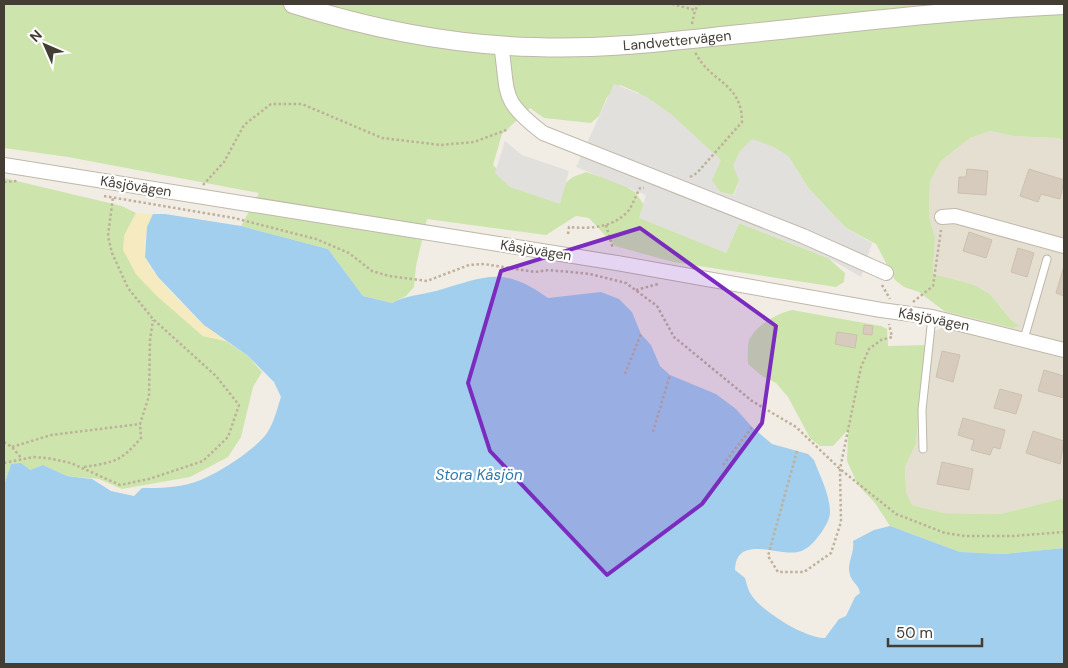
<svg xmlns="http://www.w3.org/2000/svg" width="1068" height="668" viewBox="0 0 1068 668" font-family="'DM Sans',sans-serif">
<rect width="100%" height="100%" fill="#f1ede4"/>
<!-- residential -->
<polygon fill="#e5dfd2" points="991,131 1013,136 1058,138 1064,141 1064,498 1000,514 944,513 912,505 906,492 905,467 916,444 925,345 935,331 941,328 944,311 1012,328 1001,307 983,289 933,274 935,237 929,217 930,181 941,161 970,138"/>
<!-- green -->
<g fill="#cde5ad">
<path d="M4,4H1064V141L1058,138L1013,136L991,131L970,138L941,161L930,181L929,217L935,237L933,274C947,278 970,282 982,289C998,298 1004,317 1019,326L1012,328L944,311L919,292L904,287L895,280L876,244L846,228L809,189L788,156L739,181L733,195L720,192L644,103L639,93L620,85L607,97L599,116L591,123L544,118L530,108L502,134L493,165L511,183L555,191L573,177L586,172L620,183L635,192L647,209L726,253L739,223L828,258L845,273L844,282L836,287L673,262L615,246L589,218L576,216L546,235L427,219L416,266L414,287L406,296L392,303L363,296L328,249L241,226L259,193L68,157L4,148Z"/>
<polygon points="4,178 122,206 136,213 124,236 136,274 157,296 203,336 226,341 247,355 262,372 253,387 241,437 228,457 190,477 122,489 99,479 67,476 43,465 30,470 11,464 4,485"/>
<path d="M792,310L881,326L887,329L888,346L925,345L916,444L905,467L906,492L912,505L944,513L1000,514L1064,498V548L1003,554L960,552L890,526L875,503L858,485L847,461L848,430L833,446H820L810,438L788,397L776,383L762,376L748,364C748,357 747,346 749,340C757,324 776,314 792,310Z"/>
</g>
<!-- sand -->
<path fill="#f6eac0" d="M136,213L153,214C147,227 143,240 145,255C149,277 208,328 226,341L203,336L157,296L136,274L123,250L124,236Z"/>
<!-- parking -->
<g fill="#e2e0dc">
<polygon points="614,84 647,97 671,114 721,160 712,180 720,192 734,195 739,181 733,165 740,151 752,139 774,147 788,156 809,189 827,208 846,228 872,243 861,277 828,258 739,223 726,253 639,218 646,195 576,167"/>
<polygon points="505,141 522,155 569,171 560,204 510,187 495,173"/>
</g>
<!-- water -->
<path fill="#a1cfed" d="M153,214H165L241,226L328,249L363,296L392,303C408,295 420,295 436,291C486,277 502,265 548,298L601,292L619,299L632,312L641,334L651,345L660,366L670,375L716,394L736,409L752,427L772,444L808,454L814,460C820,476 830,495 830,512C830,519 825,527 821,533C815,541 808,550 798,552C777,556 736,534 735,570L745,578C747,585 748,590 752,596C763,612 806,639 825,638L839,619L846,616L855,597L860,593C859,585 852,582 850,575C846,564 855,553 853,541L874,530L890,526L960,552L1003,554L1064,548V664H4V485L11,464L21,463L30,470L43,465L67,476L92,479L111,491L134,496L142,488C159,488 178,488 195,482C215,476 255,450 267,433C274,423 277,409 281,397L274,382L247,355L204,325L158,277L145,257L147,227Z"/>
<!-- building -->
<g fill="#d6cbbd" stroke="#cdc0ad">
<polygon points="967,169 988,171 986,195 958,193 959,177 966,177"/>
<polygon points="1029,169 1064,180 1060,199 1041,194 1038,202 1020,196"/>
<polygon points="969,232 992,240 986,258 963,251"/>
<polygon points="1018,248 1034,253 1027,277 1011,272"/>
<polygon points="1064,266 1064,296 1056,293"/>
<polygon points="864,325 873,326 872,335 863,334"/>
<polygon points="837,332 857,335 855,348 835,344"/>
<polygon points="942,351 960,355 953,382 936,377"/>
<polygon points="1044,370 1064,376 1064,398 1038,391"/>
<polygon points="1000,389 1022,395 1016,414 994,408"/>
<polygon points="963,418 1005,430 1000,449 993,447 990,455 971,450 974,440 958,435"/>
<polygon points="1033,431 1064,441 1060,464 1026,453"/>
<polygon points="942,462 973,469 969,490 937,484"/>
</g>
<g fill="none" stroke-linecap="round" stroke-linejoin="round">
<!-- service casing -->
<g stroke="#bfb8aa" stroke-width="9">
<g id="service">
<polyline points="1024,339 1047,259"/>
<polyline points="923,449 922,410 932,317"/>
</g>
</g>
<!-- minor casing -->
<g stroke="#bfb8aa" stroke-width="16">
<g id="minor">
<path d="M501,45C509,95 499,99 543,133L803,236L886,273"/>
<polyline points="4,165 617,263 881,310 932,317 1064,350"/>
<polyline points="942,217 955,216 1064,246"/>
</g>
</g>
<!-- tertiary casing -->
<g stroke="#bfb8aa" stroke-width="20">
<g id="tertiary">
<path id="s1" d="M293,4C371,29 452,45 534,47C603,50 672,41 741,34C848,23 956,10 1064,5"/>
</g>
</g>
<!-- path -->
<g stroke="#beb099" stroke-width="2.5" stroke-dasharray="2.5 2.5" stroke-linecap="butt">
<polyline points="672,4 695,10"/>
<polyline points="692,24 695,10 699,4"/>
<path d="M690,177L697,173L742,122C742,82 710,83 695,52"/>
<polyline points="4,182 17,181"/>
<polyline points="203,185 224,162 244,125 271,104 302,104 382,138 441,145 474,142 509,129"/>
<polyline points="104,196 234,218 316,239 349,253 372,271 389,276 427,281 469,265 484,264 535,272 549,270 590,274 626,283 657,306 674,337 752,401 796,427 840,469 896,514 945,533 965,536 1013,536 1064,532"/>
<polyline points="606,225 613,249"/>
<path d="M568,234L569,227C590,229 614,228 629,210C633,204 636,195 640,188H644"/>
<polyline points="882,285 890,299"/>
<polyline points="636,290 658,284"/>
<polyline points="913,302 933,286 941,230"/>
<polyline points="625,374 641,334"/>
<polyline points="653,432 670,375"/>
<polyline points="4,442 12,447 22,459"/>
<polyline points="12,447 51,435 140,424 149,396 150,340 153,320"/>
<polyline points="797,451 768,556 778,572 804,572 831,553 841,522 840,469 861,367 869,349 881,340 892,337 889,324"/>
<polyline points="4,463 33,457 47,458 71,463 120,485 149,479 203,461 228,437 239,405 216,376 153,319 128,288 112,253 108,236 113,197"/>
<polyline points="723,465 752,427"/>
<path d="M84,467C115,462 120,462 141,438L140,424"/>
</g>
<!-- service -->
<use href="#service" stroke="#fff" stroke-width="7"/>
<!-- minor -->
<use href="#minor" stroke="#fff" stroke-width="14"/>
<!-- tertiary -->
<use href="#tertiary" stroke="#fff" stroke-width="18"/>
</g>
<!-- marked area -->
<path fill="#7b2cbf" fill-opacity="0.2" stroke="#7b2cbf" stroke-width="4" stroke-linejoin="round" d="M640,228L776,326L762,423L702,504L607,575L490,451L468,383L501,271Z"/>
<g text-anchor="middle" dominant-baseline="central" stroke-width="4.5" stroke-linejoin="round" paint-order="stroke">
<!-- street labels -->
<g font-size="14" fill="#433d34" stroke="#fff">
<text stroke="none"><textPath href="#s1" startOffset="389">Landvettervägen</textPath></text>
<text transform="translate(136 186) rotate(9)">Kåsjövägen</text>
<text transform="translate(536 250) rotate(9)">Kåsjövägen</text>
<text transform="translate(934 319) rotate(11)">Kåsjövägen</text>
</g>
<!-- water labels -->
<g font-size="15" font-style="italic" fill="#3179ab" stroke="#fff">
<text x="479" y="475">Stora Kåsjön</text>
</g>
</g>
<!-- border -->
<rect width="1068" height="668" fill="none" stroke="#433d34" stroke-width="10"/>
<!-- north arrow -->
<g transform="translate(45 45) rotate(315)" stroke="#ffffff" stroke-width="4" paint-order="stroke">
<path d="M0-4L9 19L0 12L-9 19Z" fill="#433d34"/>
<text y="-8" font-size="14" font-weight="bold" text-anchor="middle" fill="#433d34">N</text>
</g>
<!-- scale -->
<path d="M888 638v8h94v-8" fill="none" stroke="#433d34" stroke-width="2.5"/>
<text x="896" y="638" font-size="15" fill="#433d34" stroke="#ffffff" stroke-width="4" paint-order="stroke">50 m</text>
</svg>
